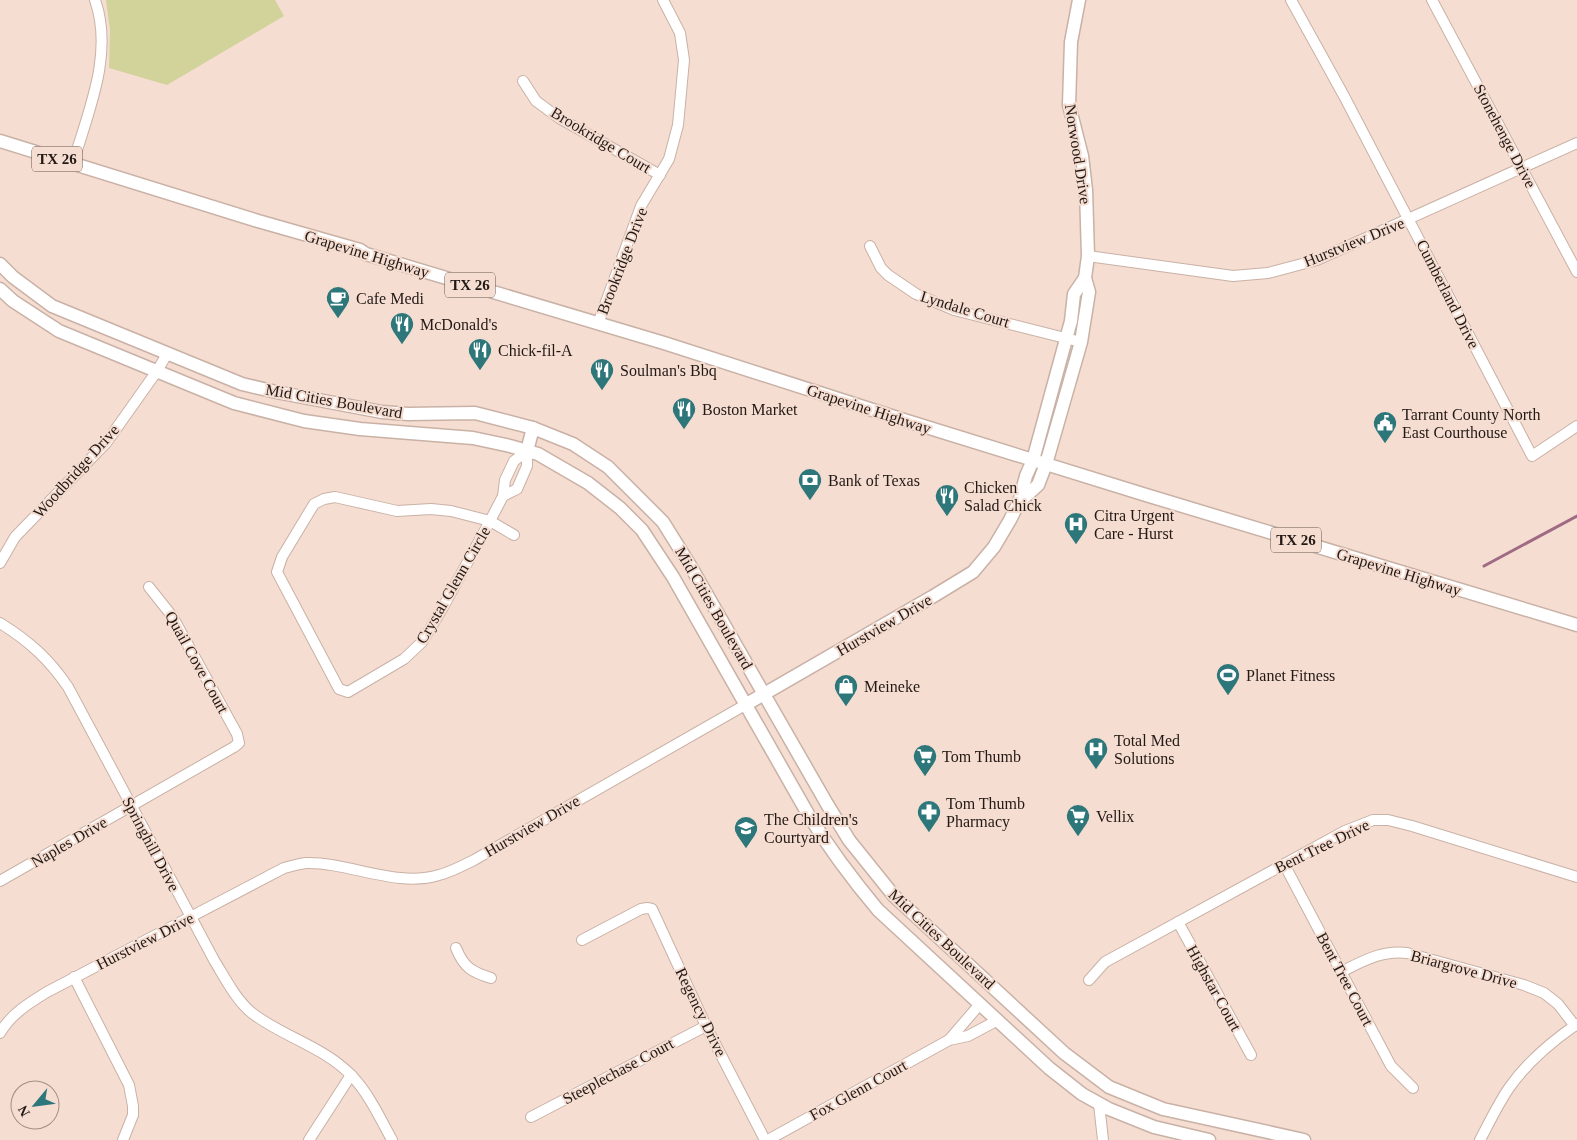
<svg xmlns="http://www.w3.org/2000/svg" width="1577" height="1140" viewBox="0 0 1577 1140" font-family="'Times New Roman',serif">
<rect width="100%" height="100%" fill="#f6ddd1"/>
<!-- green -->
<polygon fill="#d2d29b" points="106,0 275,0 284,16 167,85 109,68 110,30"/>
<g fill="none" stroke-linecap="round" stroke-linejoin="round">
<!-- stream -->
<polyline stroke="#9f6a83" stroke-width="3" points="1484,566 1577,516"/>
<!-- minor casing -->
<g stroke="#c9b1a6" stroke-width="12">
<g id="minor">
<polyline points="1291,0 1344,96 1532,456 1577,426"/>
<polyline points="1432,0 1577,272"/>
<polyline points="523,81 536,101 559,118 660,175"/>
<path d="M73,163C88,112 114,54 95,0"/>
<polyline points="870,246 881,268 888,275 916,294 954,310 1081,342"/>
<polyline points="1088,256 1233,276 1268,273 1317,260 1577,143"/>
<polyline points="598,324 641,206 669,159 678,125 684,60 680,33 663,0"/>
<polyline points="503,496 517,489 527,466 527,451"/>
<polygon points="335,497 397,511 431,509 451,511 490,521 442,609 422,642 404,659 348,692 339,689 277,572 282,557 314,504 324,499"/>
<polyline points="514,535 490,521 503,496 505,480 514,461 527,451"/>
<polyline points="0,563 15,537 106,443 157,371 167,354"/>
<path d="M0,623C29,641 49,659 68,687L214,960C225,978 236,1000 252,1013C283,1037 323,1046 352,1076C369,1094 380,1118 392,1140"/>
<polyline points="1284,864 1391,1066 1413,1088"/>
<polyline points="0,881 234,747 239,743 237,734 172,616 149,587"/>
<polyline points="1178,922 1251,1055"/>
<polyline points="582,940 641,909 647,908 652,909 706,1026 765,1140"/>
<path d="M456,948C464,968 472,972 491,978"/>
<path d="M1341,972C1363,961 1382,950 1407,953L1524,985L1544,993L1558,1004L1575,1026"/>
<polyline points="74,977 129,1085 133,1106 133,1115 123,1140"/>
<polyline points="1089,980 1105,962 1345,831 1373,820 1388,820 1412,826 1577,877"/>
<path d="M0,1033C11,1014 29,1003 47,992L284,868C291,866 299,864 306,863C349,862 397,888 439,875C451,872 462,866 474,860L745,705"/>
<polyline points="949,1040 980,1004"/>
<polyline points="1099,1104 1103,1140"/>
<polyline points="531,1117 706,1026"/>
<polyline points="309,1140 351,1075"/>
<polyline points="768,1140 949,1040 968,1036 998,1020"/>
<path d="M1480,1140C1489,1123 1498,1104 1509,1088C1527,1062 1551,1042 1577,1024"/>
</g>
</g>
<!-- major casing -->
<g stroke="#c9b1a6" stroke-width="15">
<g id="major">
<polyline points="0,141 258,221 360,250 366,254 664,343 907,421 1146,495 1577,625"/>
<polyline points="0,264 13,277 52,306 242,384 276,392 382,412 408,414 475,413 533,428 573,444 608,467 663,522 691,567 827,804 849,840 894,896 1064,1053 1109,1087 1163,1109 1304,1140"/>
<path d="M0,289L13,301L59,331L234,403L304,421L360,429L473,438L510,446L538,454L588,483L620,508L642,530L673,577L808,814C829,848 852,879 878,910L1049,1068L1082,1094L1109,1109L1154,1127L1209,1140"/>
<polyline points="527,451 533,428"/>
<polyline points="1019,502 1038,485 1046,464 1081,342 1089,292 1085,278 1088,256 1086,190 1082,156 1069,105 1071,42 1079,0"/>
<polyline points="745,705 932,597 973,572 994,547 1010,520 1019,502 1026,476 1033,460 1071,321 1074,294 1085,278"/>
</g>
</g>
<!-- minor -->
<use href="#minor" stroke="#fff" stroke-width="10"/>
<!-- major -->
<use href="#major" stroke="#fff" stroke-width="12"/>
</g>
<!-- icons -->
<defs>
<g id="cafe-pin" transform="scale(1.25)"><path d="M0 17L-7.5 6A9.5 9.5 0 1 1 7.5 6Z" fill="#2d777a" stroke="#f6ddd1"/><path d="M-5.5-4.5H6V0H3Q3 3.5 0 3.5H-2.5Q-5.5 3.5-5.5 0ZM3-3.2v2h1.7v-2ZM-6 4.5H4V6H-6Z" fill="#fff"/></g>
<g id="restaurant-pin" transform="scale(1.25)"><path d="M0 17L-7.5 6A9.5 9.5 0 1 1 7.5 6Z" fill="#2d777a" stroke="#f6ddd1"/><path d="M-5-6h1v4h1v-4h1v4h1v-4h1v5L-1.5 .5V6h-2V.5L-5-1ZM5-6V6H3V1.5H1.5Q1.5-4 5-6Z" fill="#fff"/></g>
<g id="civic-pin" transform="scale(1.25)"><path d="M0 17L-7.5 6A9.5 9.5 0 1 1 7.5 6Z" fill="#2d777a" stroke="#f6ddd1"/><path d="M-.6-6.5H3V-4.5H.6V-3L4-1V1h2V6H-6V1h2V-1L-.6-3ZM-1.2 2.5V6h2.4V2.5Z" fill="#fff"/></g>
<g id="bank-pin" transform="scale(1.25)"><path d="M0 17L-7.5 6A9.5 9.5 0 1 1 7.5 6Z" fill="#2d777a" stroke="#f6ddd1"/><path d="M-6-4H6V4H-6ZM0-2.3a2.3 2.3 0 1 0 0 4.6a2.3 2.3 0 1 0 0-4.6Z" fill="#fff"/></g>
<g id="hospital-pin" transform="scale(1.25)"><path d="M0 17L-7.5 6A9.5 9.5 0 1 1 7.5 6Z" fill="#2d777a" stroke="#f6ddd1"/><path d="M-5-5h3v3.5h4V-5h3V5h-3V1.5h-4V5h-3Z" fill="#fff"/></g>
<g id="stadium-pin" transform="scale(1.25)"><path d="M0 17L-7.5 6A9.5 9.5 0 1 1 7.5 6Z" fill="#2d777a" stroke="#f6ddd1"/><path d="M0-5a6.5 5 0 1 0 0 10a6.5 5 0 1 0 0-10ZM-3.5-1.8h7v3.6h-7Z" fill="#fff"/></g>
<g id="shop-pin" transform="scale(1.25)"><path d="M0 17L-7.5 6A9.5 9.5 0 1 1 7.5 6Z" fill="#2d777a" stroke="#f6ddd1"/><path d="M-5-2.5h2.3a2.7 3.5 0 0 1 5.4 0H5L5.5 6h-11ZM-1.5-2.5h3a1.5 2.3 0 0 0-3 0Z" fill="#fff"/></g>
<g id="supermarket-pin" transform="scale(1.25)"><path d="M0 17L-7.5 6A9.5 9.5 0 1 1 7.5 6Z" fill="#2d777a" stroke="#f6ddd1"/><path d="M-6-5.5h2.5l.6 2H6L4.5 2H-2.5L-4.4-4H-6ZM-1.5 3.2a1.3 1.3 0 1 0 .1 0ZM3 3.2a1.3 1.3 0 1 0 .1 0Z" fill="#fff"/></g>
<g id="pharmacy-pin" transform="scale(1.25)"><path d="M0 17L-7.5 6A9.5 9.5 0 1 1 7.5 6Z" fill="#2d777a" stroke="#f6ddd1"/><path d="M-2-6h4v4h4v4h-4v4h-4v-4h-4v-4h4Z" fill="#fff"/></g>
<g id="school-pin" transform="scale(1.25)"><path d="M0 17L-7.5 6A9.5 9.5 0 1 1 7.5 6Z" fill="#2d777a" stroke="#f6ddd1"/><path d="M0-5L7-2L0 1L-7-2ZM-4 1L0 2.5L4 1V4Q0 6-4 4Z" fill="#fff"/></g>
</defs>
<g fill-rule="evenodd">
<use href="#cafe-pin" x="338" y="298"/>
<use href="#restaurant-pin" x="402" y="324"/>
<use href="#restaurant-pin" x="480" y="350"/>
<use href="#restaurant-pin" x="602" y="370"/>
<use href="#restaurant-pin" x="684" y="409"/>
<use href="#civic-pin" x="1385" y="423"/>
<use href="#bank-pin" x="810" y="480"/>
<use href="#restaurant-pin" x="947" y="496"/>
<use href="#hospital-pin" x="1076" y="524"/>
<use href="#stadium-pin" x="1228" y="675"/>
<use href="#shop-pin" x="846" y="686"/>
<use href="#hospital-pin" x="1096" y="749"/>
<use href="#supermarket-pin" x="925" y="756"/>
<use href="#pharmacy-pin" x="929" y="812"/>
<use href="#supermarket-pin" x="1078" y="816"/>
<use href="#school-pin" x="746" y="828"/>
</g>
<g text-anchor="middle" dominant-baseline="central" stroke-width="4" stroke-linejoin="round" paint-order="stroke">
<!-- shield labels -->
<g fill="#f6ddd1" stroke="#62544d" stroke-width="1">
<rect x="32" y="146.5" width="50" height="25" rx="4"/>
<rect x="445" y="272.5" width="50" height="25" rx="4"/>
<rect x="1271" y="527.5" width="50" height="25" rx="4"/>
</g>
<g font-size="15" font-weight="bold" fill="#221915">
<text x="57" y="159">TX 26</text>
<text x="470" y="285">TX 26</text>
<text x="1296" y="540">TX 26</text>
</g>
<!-- street labels -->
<g font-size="16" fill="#221915" stroke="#f6ddd1">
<text transform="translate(1505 136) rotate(62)">Stonehenge Drive</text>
<text transform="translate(601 140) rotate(31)">Brookridge Court</text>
<text transform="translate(1078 154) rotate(81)">Norwood Drive</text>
<text transform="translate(1354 242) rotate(-22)">Hurstview Drive</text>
<text transform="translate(367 254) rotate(17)">Grapevine Highway</text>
<text transform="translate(622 261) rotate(-69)">Brookridge Drive</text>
<text transform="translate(1448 294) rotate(63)">Cumberland Drive</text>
<text transform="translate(965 309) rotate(17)">Lyndale Court</text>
<text transform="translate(334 401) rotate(10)">Mid Cities Boulevard</text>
<text transform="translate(869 409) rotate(18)">Grapevine Highway</text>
<text transform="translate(76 471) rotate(-48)">Woodbridge Drive</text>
<text transform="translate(1399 572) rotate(17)">Grapevine Highway</text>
<text transform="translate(453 585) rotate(-60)">Crystal Glenn Circle</text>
<text transform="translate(714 608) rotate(60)">Mid Cities Boulevard</text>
<text transform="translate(884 625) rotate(-30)">Hurstview Drive</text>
<text transform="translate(197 662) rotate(61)">Quail Cove Court</text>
<text transform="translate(532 826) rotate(-30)">Hurstview Drive</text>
<text transform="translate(69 842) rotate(-30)">Naples Drive</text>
<text transform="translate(151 844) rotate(62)">Springhill Drive</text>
<text transform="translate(1322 846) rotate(-26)">Bent Tree Drive</text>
<text transform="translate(942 939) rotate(43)">Mid Cities Boulevard</text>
<text transform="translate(145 941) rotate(-27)">Hurstview Drive</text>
<text transform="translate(1464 969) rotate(15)">Briargrove Drive</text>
<text transform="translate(1345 979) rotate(62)">Bent Tree Court</text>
<text transform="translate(1214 988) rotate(61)">Highstar Court</text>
<text transform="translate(701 1012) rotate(64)">Regency Drive</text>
<text transform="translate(618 1071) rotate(-28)">Steeplechase Court</text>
<text transform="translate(858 1090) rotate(-29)">Fox Glenn Court</text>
</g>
<!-- poi labels -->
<g font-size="16" fill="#221915" stroke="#f6ddd1" text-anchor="start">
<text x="356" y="298">Cafe Medi</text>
<text x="420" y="324">McDonald's</text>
<text x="498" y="350">Chick-fil-A</text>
<text x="620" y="370">Soulman's Bbq</text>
<text x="702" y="409">Boston Market</text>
<text x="1402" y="414">Tarrant County North<tspan x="1402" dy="18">East Courthouse</tspan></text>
<text x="828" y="480">Bank of Texas</text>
<text x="964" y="487">Chicken<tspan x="964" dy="18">Salad Chick</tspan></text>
<text x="1094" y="515">Citra Urgent<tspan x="1094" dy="18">Care - Hurst</tspan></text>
<text x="1246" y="675">Planet Fitness</text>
<text x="864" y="686">Meineke</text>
<text x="1114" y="740">Total Med<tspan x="1114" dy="18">Solutions</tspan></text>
<text x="942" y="756">Tom Thumb</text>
<text x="946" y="803">Tom Thumb<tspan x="946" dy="18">Pharmacy</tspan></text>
<text x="1096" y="816">Vellix</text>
<text x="764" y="819">The Children's<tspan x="764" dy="18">Courtyard</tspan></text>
</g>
</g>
<!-- north arrow -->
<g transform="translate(35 1105) rotate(241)"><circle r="24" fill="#f6ddd1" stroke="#a18f86"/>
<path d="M0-4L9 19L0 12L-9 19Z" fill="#2d777a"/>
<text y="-8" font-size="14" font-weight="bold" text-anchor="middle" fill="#221915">N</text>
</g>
</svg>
